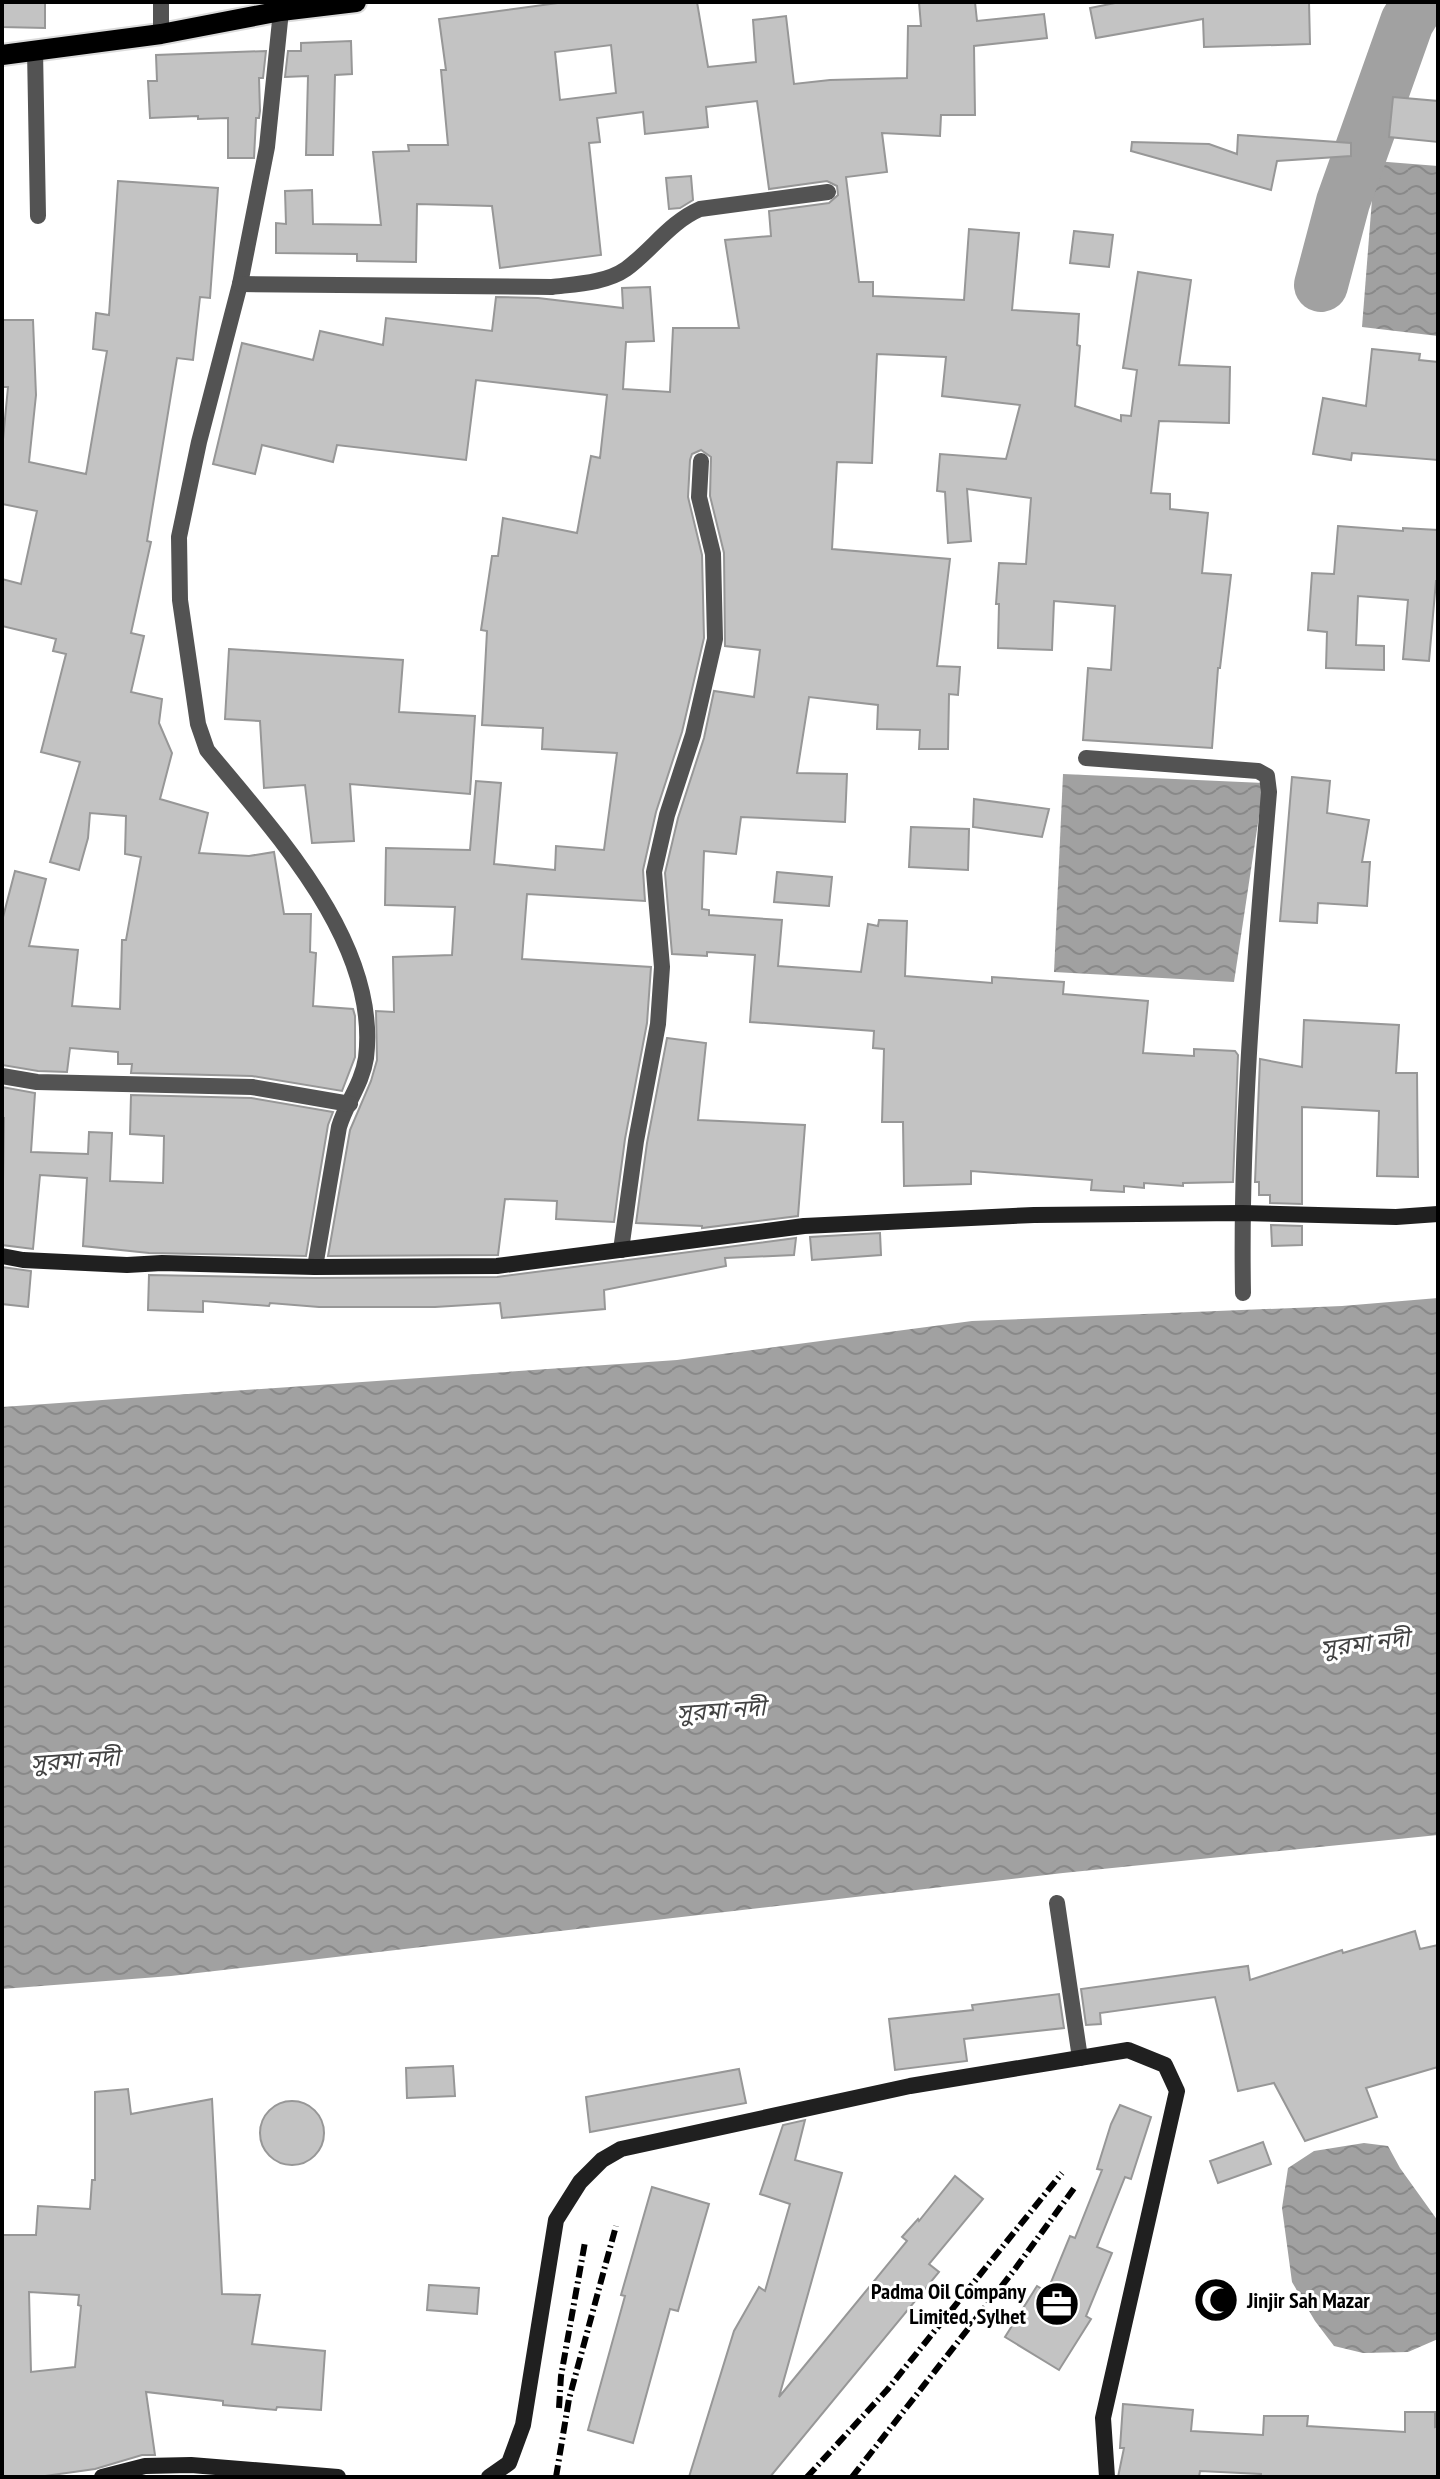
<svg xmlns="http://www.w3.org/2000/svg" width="1440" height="2479" viewBox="0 0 1440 2479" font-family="'PT Sans Narrow','Noto Sans Bengali',sans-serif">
<defs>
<pattern id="water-waves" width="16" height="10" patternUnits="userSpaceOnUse" patternTransform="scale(2)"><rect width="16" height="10" fill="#a1a1a1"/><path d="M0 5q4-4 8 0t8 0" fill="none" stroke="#898989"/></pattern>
</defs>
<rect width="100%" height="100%" fill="#fff"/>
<!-- water -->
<g fill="url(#water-waves)">
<polygon points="1375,161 1438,166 1438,336 1362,327"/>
<polygon points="1063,774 1264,783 1234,982 1054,972"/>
<polygon points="1438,1298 1438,1835 1063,1873 171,1976 2,1989 2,1407 677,1360 972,1321 1342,1306"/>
<polygon points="1364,2143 1388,2146 1400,2168 1438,2221 1438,2339 1408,2352 1363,2353 1334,2346 1315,2321 1292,2282 1282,2208 1288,2168 1314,2151"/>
</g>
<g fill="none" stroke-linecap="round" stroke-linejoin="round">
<!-- river -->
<polyline stroke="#a1a1a1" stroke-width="54" points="1321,285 1343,202 1407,22 1419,2"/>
</g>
<!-- building -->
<g fill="#c3c3c3" stroke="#979797" stroke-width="2" fill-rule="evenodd">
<polygon points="2,2 45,2 45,28 2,27"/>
<path d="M565,2H697L708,67L756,62L753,20L786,16L794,84L830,80L907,78L908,26H921L919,2H975L977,21L1044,14L1047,38L974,46L975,115H941L940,136L882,133L887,172L846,177L859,282H873V296L964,300L969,229L1019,233L1012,310L1079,314L1077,345L1080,346L1075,406L1121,421V415L1131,416L1137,370L1123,368L1138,272L1191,280L1179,365L1230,367L1229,423L1159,421L1151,493L1170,494V509L1208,513L1202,573L1231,575L1220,668H1218L1212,748L1083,740L1088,668L1111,670L1115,606L1054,601L1052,650L998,648L999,604H996L999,563L1026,564L1031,498L967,489L971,541L948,543L945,492L937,491L940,454L1006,459L1020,405L942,396L946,357L877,354L872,463L837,462L832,549L950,559L937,666L960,667L958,695L949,694L948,749H919L920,730L877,729L878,705L809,697L797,773L847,774L845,822L741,817L736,854L704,851L702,909L709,910V915L782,920L778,966L861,972L868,924L878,926L879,920L907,921L905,976L992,983V977L1064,982L1063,994L1148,1001L1143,1053L1194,1056V1049L1235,1051L1238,1055L1233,1182L1183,1183V1186L1144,1183V1188L1124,1186V1192L1091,1190L1092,1180L971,1171V1184L904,1186L903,1122H882L884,1049L873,1048L874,1031L750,1022L755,955L707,952V956L672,954L665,873L678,818L704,738L714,691L754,697L760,650L725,646L724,553L710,496L711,457L701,450L692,454L690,460L688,497L702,555L704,638L682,732L656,812L643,870L645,901L527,894L522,959L651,967L647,1023L625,1139L614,1222L556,1219L557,1201L505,1199L498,1255L328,1256L350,1130L371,1081L377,1060L376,1011L394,1012L393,957L452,955L455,907L385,905L386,848L470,850L476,781L501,783L494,864L555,870L556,846L604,850L617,753L542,749L543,728L482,725L487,631L481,630L492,556H498L503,518L577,533L591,456L600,458L607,395L476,380L466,460L337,445L333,462L262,445L255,474L213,464L242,343L313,360L320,331L383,345L386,318L492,331L496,297L538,298L623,308L622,288L650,287L654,341L626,342L623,389L670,392L673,328H739L725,240L771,236L769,211L829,203L838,195L837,186L827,181L769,189L757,101L706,107L708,127L645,134L643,112L597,118L600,142L589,143L601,255L500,268L492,206L417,204L416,262L357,261V254L276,253V223L286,224L285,191L312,190L313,224L381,225L373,152L409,151L408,145H448L441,70H446L439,19ZM611,45L616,93L560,100L555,52Z"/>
<polygon points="1120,2 1309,2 1310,44 1204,47 1203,19 1096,38 1090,8"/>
<polygon points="351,41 352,74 335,75 333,155 306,155 308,76 285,77 288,51 301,51 301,43"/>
<polygon points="266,51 263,78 259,78 260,111 259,118 256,118 254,158 228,158 228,118 198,119 198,116 150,118 148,81 157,81 156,55"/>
<polygon points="1393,97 1438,101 1438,142 1389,137"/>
<polygon points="1238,135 1351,143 1351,156 1277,161 1271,190 1131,151 1132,142 1209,144 1237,154"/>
<polygon points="691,176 693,200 680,208 669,209 666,178"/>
<polygon points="118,181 218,188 210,298 200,297 193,360 177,358 147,541 151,542 131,633 144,636 131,692 162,699 159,723 172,753 160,799 208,813 199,853 249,856 274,852 284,914 311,914 310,952 316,953 313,1006 353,1009 355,1016 355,1057 342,1091 252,1076 131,1073 132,1064 118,1064 118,1052 70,1048 67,1072 38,1071 2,1065 2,921 15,871 46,879 29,946 78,950 72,1006 120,1009 122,940 126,940 141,857 125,854 126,816 90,813 88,838 79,870 50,862 80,762 41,752 66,654 53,651 56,639 2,626 2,579 21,584 37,511 2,504 2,450 8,387 2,387 2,320 33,320 36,395 29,462 86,474 107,351 93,349 96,313 109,315"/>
<polygon points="1074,231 1113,235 1109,267 1070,263"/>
<polygon points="1372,349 1420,354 1419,360 1438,362 1438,460 1352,453 1351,460 1313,454 1323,398 1366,406"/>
<polygon points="1338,526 1403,531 1403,528 1438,530 1438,581 1436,581 1429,661 1403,659 1408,600 1358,596 1356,645 1384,646 1384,670 1326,668 1327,632 1308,630 1312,573 1334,574"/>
<polygon points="229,649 403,660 399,712 475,716 470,794 350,784 354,841 312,843 305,785 264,788 260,721 225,719"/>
<polygon points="1292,777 1330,781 1327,813 1369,820 1362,862 1370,862 1367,906 1318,903 1317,923 1280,921"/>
<polygon points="974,799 1049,809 1042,837 973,827"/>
<polygon points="911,827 969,829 968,870 909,867"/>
<polygon points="777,872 832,877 829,906 774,902"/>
<polygon points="1304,1020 1399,1025 1396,1073 1417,1073 1418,1177 1377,1176 1379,1111 1302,1107 1302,1204 1270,1203 1270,1195 1259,1195 1259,1182 1255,1182 1260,1059 1302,1067"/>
<polygon points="667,1038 706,1043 698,1120 805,1125 798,1216 702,1228 702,1226 636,1223 647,1143"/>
<polygon points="2,1087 35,1093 31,1152 88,1154 89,1132 112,1133 110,1181 163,1183 164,1136 130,1134 131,1095 251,1098 333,1112 328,1125 306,1256 149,1253 83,1246 87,1178 40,1175 33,1249 2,1245 4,1118 2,1118"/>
<polygon points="1271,1225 1302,1226 1302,1245 1272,1246"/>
<polygon points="880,1233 881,1255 812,1260 810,1237"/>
<polygon points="796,1238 794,1255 725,1258 726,1266 604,1290 605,1309 502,1318 500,1303 435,1307 319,1307 270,1303 269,1306 203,1301 203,1312 148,1310 149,1275 315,1278 497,1277"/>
<polygon points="2,1267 31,1271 28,1307 2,1304"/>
<polygon points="1415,1931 1420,1949 1438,1945 1438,2067 1366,2088 1377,2117 1305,2141 1274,2083 1238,2091 1215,1997 1100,2013 1101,2024 1086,2025 1081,1989 1248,1966 1250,1980 1342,1950 1343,1953"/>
<polygon points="1059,1994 1064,2028 964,2039 967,2061 895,2070 889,2019 973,2010 972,2005"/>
<polygon points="453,2066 455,2096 407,2098 406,2068"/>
<polygon points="739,2069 746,2103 590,2132 586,2097"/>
<path d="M128,2089L131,2114L212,2099L222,2294L260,2295L252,2344L325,2351L321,2410L277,2407L276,2410L223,2405V2401L146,2392L155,2455H142L95,2469L38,2477H2V2235H36L38,2206L90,2209L92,2180H95V2092ZM29,2292L79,2295L78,2305L81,2306L75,2367L31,2372Z"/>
<circle cx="292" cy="2133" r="32"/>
<polygon points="1120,2105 1151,2117 1131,2179 1125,2177 1097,2247 1112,2253 1086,2316 1091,2319 1059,2370 1005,2337 1037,2286 1047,2292 1070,2236 1075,2238 1102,2170 1097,2169 1111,2124"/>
<polygon points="805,2120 795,2160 842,2173 779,2397 907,2241 902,2237 918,2219 919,2221 955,2176 983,2199 929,2264 939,2272 770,2477 689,2477 734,2331 759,2287 765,2291 790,2204 760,2194 783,2125"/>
<polygon points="1263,2142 1271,2164 1218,2183 1210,2161"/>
<polygon points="652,2187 709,2204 678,2311 670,2309 633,2443 588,2430 625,2296 621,2295"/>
<polygon points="429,2285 479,2288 477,2314 427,2310"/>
<polygon points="1123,2404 1193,2410 1191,2431 1263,2435 1264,2416 1308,2416 1307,2426 1405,2432 1405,2412 1435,2412 1435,2427 1438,2426 1438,2477 1261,2477 1261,2474 1200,2471 1199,2477 1118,2477 1124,2448 1120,2448"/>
</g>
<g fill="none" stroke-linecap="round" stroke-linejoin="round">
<!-- primary casing -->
<g stroke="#dbdbdb" stroke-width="24">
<polyline id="primary" points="2,55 161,34 281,11 356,2"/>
</g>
<!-- lane -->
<polyline stroke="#535353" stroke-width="16" points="35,50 38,216"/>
<!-- street -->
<g stroke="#535353" stroke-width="16">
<polyline points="161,2 161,34"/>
<path d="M281,11L267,147L240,284L199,442L179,537L180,600L198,724L207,750C275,833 380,943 366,1058C362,1084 346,1103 339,1127L315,1267"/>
<path d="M240,284L552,287C576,284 606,283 626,269C652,250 670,222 700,209L828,192"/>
<path d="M1086,758L1258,771L1267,776L1269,792C1255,959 1240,1126 1243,1293"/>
<polyline points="2,1076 37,1082 252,1087 350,1104"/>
<polyline points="621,1250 636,1141 658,1024 662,967 654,872 667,815 693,735 715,639 713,554 699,497 701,461"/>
<polyline points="1057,1903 1080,2058"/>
</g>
<!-- secondary -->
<g stroke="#202020" stroke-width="16">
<polyline points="2,1256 23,1260 127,1265 162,1263 315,1267 497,1266 804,1226 1034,1215 1242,1213 1396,1217 1438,1214"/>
<polyline points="102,2477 145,2466 191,2465 338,2477"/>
<polyline points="489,2477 509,2463 523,2425 556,2220 580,2182 602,2160 621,2149 910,2086 1128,2050 1165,2065 1177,2091 1103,2418 1107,2477"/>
</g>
<!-- primary -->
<use href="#primary" stroke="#000" stroke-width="20"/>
<!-- rail -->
<g stroke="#000" stroke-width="6" stroke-dasharray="12 4 2 4" stroke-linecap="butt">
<polyline points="559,2408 561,2376 585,2242"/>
<polyline points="556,2477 569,2399 616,2226"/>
<polyline points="807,2477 887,2390 1062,2173"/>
<polyline points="852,2477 1015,2269 1075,2187"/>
</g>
</g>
<!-- icons -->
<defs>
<g id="mosque-disc" transform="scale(2.3)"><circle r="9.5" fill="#000" stroke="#fff"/><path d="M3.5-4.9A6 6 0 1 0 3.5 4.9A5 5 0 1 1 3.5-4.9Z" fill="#fff"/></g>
<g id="office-disc" transform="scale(2.3)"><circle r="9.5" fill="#000" stroke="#fff"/><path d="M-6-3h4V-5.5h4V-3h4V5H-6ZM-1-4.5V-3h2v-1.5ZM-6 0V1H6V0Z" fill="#fff"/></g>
</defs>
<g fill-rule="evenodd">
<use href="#mosque-disc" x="1216" y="2300"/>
<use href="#office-disc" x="1057" y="2304"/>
</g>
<g text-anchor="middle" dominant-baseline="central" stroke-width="6" stroke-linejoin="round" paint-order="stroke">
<!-- poi labels -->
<g font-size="22" font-weight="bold" fill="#000" stroke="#fff" text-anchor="end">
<text x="1026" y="2291">Padma Oil Company<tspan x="1026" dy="25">Limited, Sylhet</tspan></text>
<text x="1247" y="2300" text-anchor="start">Jinjir Sah Mazar</text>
</g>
<!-- water labels -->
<g font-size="24" font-style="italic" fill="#424242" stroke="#fff">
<text transform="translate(1365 1643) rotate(-7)">সুরমা নদী</text>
<text transform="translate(721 1710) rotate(-4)">সুরমা নদী</text>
<text transform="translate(75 1760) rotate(-4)">সুরমা নদী</text>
</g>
</g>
<!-- border -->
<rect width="1440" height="2479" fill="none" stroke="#000000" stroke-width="8"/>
</svg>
